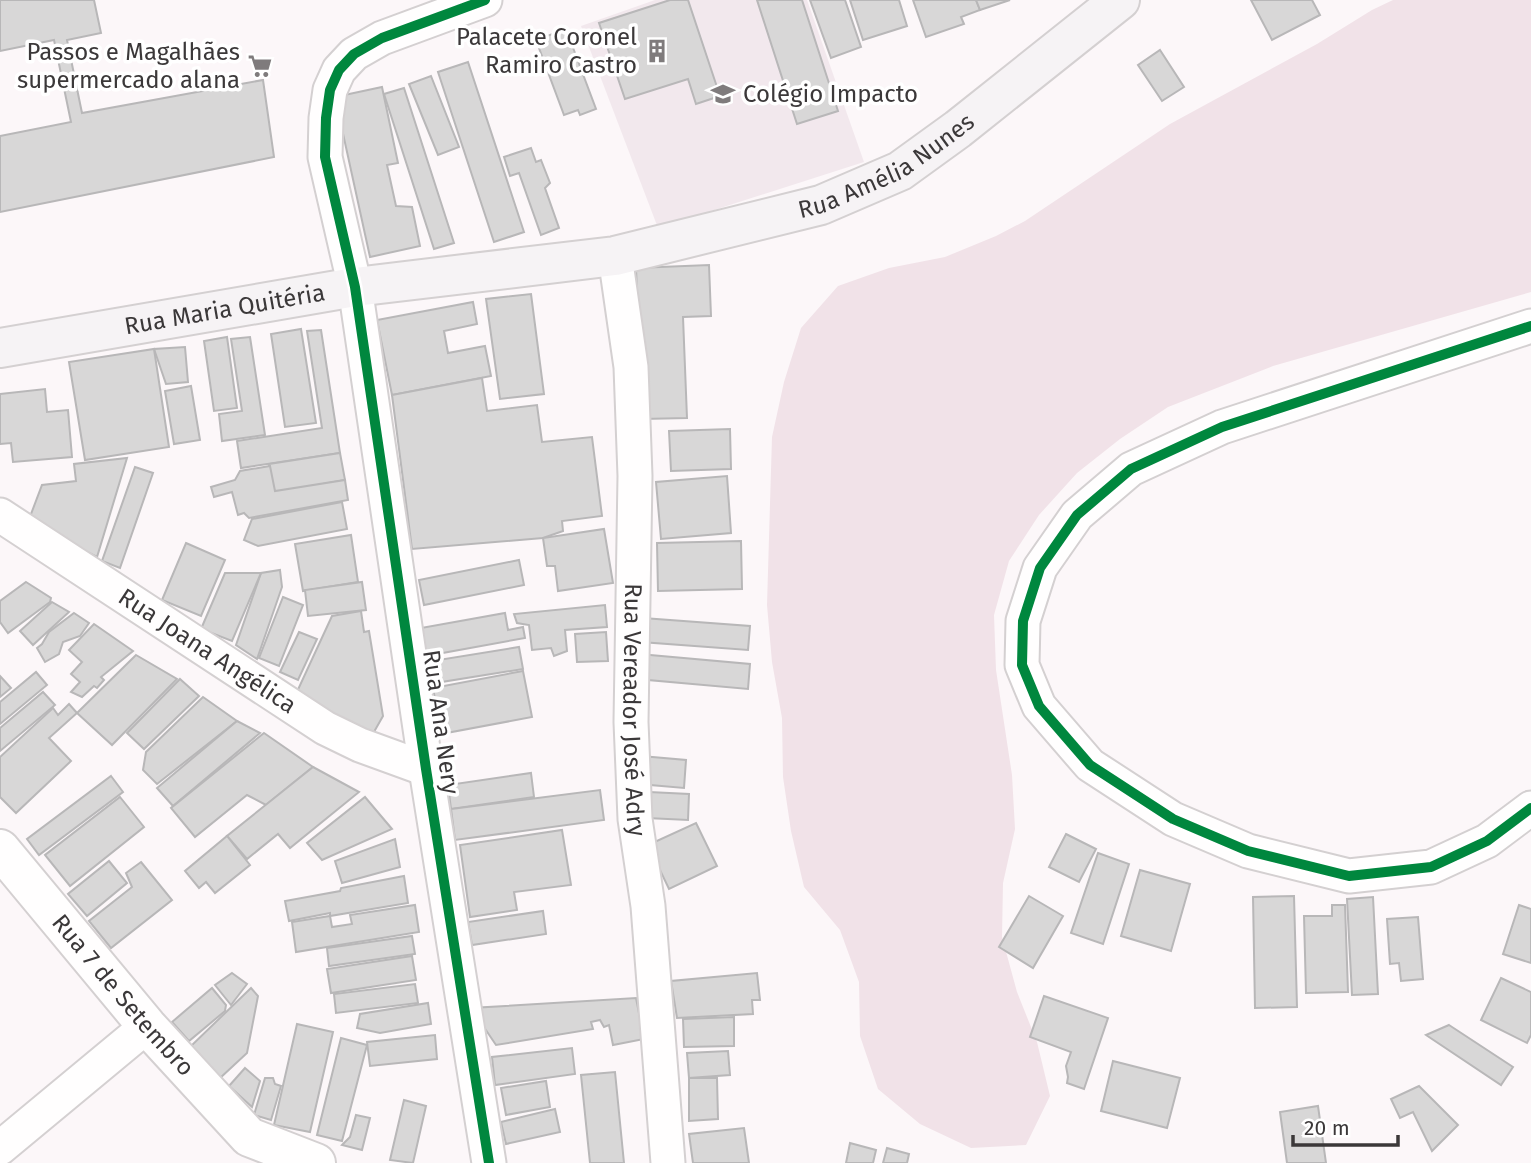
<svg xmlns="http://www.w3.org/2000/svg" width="1531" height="1163" viewBox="0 0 1531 1163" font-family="'Fira Sans',sans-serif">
<rect width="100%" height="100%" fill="#fcf7f9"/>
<!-- built -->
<polygon fill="#f2e8ed" points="655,0 807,0 864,162 658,228 581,26"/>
<!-- green -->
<polygon fill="#f1e2e8" points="1393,0 1531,0 1531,292 1273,366 1168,407 1120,439 1077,473 1039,515 1009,561 994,615 996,670 1012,775 1015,829 1003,883 1002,937 1017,992 1037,1042 1050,1096 1026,1145 971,1148 920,1124 878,1089 860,1036 859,982 840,930 804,887 791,831 783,777 782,718 772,662 767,605 772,437 784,382 801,328 838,286 889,268 945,257 996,236 1025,221 1170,124 1317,44 1372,10"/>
<!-- building -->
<g fill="#d8d7d7" stroke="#b8b7b8" stroke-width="2">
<polygon points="0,0 94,0 101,33 67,40 82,113 263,80 274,157 0,212 0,136 71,122 54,40 0,51"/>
<polygon points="670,0 688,0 720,96 696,104 688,79 625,99 599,23"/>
<polygon points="757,0 802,0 838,111 797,124"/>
<polygon points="810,0 845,0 861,47 831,58"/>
<polygon points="850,0 899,0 907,26 863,40"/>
<polygon points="913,0 976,0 980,10 961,17 964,24 926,37"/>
<polygon points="976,0 1010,0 980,10"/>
<polygon points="1251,0 1312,0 1320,15 1272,40"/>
<polygon points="566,29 596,109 580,115 578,110 564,115 536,40"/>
<polygon points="1160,50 1184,87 1162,101 1138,65"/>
<polygon points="468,62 524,232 494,242 438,72"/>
<polygon points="431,76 459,147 438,155 409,84"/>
<polygon points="382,87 398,163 387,165 396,206 412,207 420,246 370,257 335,97"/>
<polygon points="404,88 454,243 434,249 384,94"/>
<polygon points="531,148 536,162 541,160 550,183 545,188 559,228 541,235 519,173 510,176 504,157"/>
<polygon points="709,265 711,316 683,317 687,418 642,419 636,268"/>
<polygon points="531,294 544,394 500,399 486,299"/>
<polygon points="473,302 477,324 444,331 448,353 485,346 491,376 392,395 377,320"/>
<polygon points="301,329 316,423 285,427 271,334"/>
<polygon points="321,330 340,453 241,468 237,441 322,428 307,331"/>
<polygon points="227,337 237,408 214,411 204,341"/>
<polygon points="250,337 265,435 222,441 219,414 242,411 231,339"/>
<polygon points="185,347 188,382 166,384 154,349"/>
<polygon points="154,349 169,447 85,460 69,362"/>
<polygon points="482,378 487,411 537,405 542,442 592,437 602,516 562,521 563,531 543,538 412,549 392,395"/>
<polygon points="191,386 200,440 174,444 165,391"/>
<polygon points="45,389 47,412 68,410 72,457 13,462 11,443 0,444 0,394"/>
<polygon points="730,429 731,469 671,471 669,431"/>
<polygon points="340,453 345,480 273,493 269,464"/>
<polygon points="127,458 97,557 28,522 42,485 76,481 74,464"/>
<polygon points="270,466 275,491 345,480 348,500 249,518 244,513 238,515 232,492 214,497 211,487 235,480 240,471"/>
<polygon points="135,467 153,473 120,568 102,561"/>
<polygon points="727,476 731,533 661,539 656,482"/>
<polygon points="342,502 347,529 258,546 244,540 252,519"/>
<polygon points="604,529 613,583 558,591 555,566 547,566 543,538"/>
<polygon points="351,535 358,582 303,591 295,544"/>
<polygon points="741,541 742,589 658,591 657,543"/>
<polygon points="186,543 225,560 201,616 162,600"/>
<polygon points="519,560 524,585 424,605 419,580"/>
<polygon points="280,570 282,587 257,659 236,645 261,573"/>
<polygon points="225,573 261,573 232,641 201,629"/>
<polygon points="26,582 51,598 50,602 8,633 0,622 0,601"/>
<polygon points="362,582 366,610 308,616 305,590"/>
<polygon points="283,597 303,605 279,666 259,658"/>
<polygon points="52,602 69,612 33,645 20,631"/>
<polygon points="605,605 607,627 565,630 567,651 554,656 551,648 532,650 529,625 517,623 514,614"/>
<polygon points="361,611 364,632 369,631 383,716 370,739 295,696 332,616"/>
<polygon points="74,613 89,623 80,636 63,642 59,654 45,662 37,648 42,644 49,632"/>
<polygon points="505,613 508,630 523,627 525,638 426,656 421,628"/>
<polygon points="643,618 750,626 748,650 641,642"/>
<polygon points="94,624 133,651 101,677 104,680 97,688 94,686 82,697 71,692 80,682 71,674 82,662 69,650"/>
<polygon points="299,632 317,639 298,680 280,672"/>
<polygon points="606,632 608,661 577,662 575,634"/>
<polygon points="519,647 523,669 429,684 426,662"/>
<polygon points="639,654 750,664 748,689 637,679"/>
<polygon points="136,655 177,679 112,745 77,713"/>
<polygon points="523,671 532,717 441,734 433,688"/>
<polygon points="36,672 47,685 0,724 0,702"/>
<polygon points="0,676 11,688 0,697"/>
<polygon points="180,679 199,696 144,749 127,733"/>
<polygon points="43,692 55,705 0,751 0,728"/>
<polygon points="203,697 237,721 157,784 143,770 146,752"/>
<polygon points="69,704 77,713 49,738 71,761 16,813 0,797 0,757 53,708 58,715"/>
<polygon points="237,721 260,733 173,806 157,788"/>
<polygon points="264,733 313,767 266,805 247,795 195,837 171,808"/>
<polygon points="641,756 686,760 684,788 639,784"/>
<polygon points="313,767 359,792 290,848 278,834 247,859 227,836"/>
<polygon points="531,773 534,797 451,809 448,785"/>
<polygon points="111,776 123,792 39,855 27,839"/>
<polygon points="600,790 604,820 455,840 451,809"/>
<polygon points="649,792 689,794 688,820 647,818"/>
<polygon points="120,797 144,827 70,886 45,855"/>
<polygon points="365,797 392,829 322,860 307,843"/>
<polygon points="696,823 717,866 669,889 648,845"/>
<polygon points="562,830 571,885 514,892 517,910 470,917 460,845"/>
<polygon points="1066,834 1096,849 1079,882 1049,867"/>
<polygon points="227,836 250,865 215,893 206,882 199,888 185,871"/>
<polygon points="395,839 400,867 342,883 335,861"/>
<polygon points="1098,853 1129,864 1103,944 1071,933"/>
<polygon points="109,861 127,883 87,916 68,894"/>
<polygon points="141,862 172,900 111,948 89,921 132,887 126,873"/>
<polygon points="1140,870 1190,884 1171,951 1121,936"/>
<polygon points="404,876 408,903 330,916 330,913 289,921 285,901 340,891 341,888"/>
<polygon points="1029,896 1063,916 1033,968 999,947"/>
<polygon points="1294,896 1297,1007 1255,1008 1253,897"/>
<polygon points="1373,897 1378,994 1352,995 1347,899"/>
<polygon points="415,905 419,932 296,952 292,922 330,916 332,927 352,924 350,915"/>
<polygon points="1332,905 1345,905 1348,992 1306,993 1304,916 1332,916"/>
<polygon points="1519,905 1531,909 1531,963 1503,954"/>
<polygon points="543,911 546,934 472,945 468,922"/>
<polygon points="1418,917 1423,979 1401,981 1399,963 1390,964 1387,919"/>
<polygon points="412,936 415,954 329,966 327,948"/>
<polygon points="412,956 416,980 331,993 327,969"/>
<polygon points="232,973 247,984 231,1005 215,985"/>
<polygon points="757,973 760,1000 752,1000 753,1014 677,1018 671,981"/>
<polygon points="1501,978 1531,992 1531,1035 1527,1043 1481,1020"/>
<polygon points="415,984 418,1003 336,1013 334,994"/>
<polygon points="212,988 226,1005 225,1011 189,1041 172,1022"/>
<polygon points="251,988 258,996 247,1053 219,1079 191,1046"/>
<polygon points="1044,996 1108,1018 1084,1089 1067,1083 1068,1077 1066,1066 1071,1052 1030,1037"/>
<polygon points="636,998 644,1039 613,1045 609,1025 604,1027 600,1020 591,1022 593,1029 496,1045 471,1008"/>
<polygon points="428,1003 431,1024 380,1033 357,1028 360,1014"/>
<polygon points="734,1017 734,1046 684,1047 683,1019"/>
<polygon points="297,1024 333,1032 310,1132 274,1125"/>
<polygon points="1449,1025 1513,1067 1501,1085 1426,1035"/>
<polygon points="435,1035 437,1059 370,1066 367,1042"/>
<polygon points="341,1038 367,1045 342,1141 317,1135"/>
<polygon points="572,1048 575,1074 495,1085 492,1057"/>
<polygon points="728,1051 730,1075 689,1078 687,1053"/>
<polygon points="1113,1061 1180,1078 1167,1128 1101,1111"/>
<polygon points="245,1068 260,1081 252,1107 229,1086"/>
<polygon points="615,1072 624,1163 590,1163 581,1075"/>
<polygon points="265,1078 273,1078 275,1084 281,1086 271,1120 254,1115"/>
<polygon points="689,1078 717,1078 718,1119 689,1121"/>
<polygon points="546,1081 550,1107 506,1115 501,1088"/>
<polygon points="1419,1086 1458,1125 1432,1151 1413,1112 1400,1118 1391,1099"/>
<polygon points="404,1100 426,1106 413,1163 390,1160"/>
<polygon points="1318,1106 1326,1163 1287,1163 1280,1112"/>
<polygon points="555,1109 560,1132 506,1144 501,1122"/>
<polygon points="356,1115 370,1118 362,1150 342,1145 350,1137"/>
<polygon points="744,1128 749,1163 693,1163 689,1134"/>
<polygon points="850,1143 876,1150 873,1163 846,1163"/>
<polygon points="887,1148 909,1154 907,1163 883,1163"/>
</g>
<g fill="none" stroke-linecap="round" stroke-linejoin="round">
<!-- minor casing -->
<g stroke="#d4d0d1" stroke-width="37">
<g id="minor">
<polyline points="485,0 382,38 354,54 339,70 330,90 326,118 325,157 355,287 426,769 489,1163"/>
<path id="s1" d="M615,256L631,367L635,476L631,722L635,819L648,906L668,1163"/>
<polyline points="1531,326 1222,427 1131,469 1077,515 1040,568 1023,621 1022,665 1039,706 1090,765 1173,819 1248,851 1349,876 1431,867 1487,841 1531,808"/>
<path id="s2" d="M0,515L325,728L360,745L426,769"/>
<polyline points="0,1148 147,1026"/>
</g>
</g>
<!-- tertiary casing -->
<g stroke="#d4d0d1" stroke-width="42">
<g id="tertiary">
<path id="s3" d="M0,849L147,1026L249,1137L316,1163"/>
</g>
</g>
<!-- secondary casing -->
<g stroke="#d4d0d1" stroke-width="42">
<g id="secondary">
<path id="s4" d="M0,348L355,287L615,256L821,205L900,171L958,129L1120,0"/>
</g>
</g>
<!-- minor -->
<use href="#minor" stroke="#fffefe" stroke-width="33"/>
<!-- tertiary -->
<use href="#tertiary" stroke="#fffefe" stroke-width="38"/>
<!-- secondary -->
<use href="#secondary" stroke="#f6f3f5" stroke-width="38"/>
<!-- cycleway casing -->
<g stroke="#fff" stroke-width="15">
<g id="cycleway">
<polyline points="485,0 382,38 354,54 339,70 330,90 326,118 325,157 355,287 426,769 489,1163"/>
<polyline points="1531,326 1222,427 1131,469 1077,515 1040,568 1023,621 1022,665 1039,706 1090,765 1173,819 1248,851 1349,876 1431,867 1487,841 1531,808"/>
</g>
</g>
<!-- cycleway -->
<use href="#cycleway" stroke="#00873e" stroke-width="10"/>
</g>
<!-- icons -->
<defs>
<g id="building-bare" transform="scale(1.89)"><path d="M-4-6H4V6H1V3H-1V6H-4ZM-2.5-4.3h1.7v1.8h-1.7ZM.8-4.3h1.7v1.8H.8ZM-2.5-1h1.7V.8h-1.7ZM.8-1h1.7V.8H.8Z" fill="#7f7b7c" stroke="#fff" stroke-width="2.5" paint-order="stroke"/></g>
<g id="supermarket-bare" transform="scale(1.89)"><path d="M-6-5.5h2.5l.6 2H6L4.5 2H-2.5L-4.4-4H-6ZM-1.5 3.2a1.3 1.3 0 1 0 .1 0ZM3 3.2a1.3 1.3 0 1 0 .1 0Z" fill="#7f7b7c" stroke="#fff" stroke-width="2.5" paint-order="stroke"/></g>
<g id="school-bare" transform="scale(1.89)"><path d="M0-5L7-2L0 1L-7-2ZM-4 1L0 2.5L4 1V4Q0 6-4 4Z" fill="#7f7b7c" stroke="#fff" stroke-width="2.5" paint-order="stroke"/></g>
</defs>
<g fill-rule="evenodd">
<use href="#building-bare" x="657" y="51"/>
<use href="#supermarket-bare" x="260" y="66"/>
<use href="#school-bare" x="723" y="94"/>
</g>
<g text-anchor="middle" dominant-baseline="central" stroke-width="7" stroke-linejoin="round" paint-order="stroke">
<!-- poi labels -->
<g font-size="24" fill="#3b3839" stroke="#fff" text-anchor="end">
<text x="637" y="37">Palacete Coronel<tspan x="637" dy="28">Ramiro Castro</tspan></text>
<text x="240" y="52">Passos e Magalhães<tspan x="240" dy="28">supermercado alana</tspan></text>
<text x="743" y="94" text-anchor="start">Colégio Impacto</text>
</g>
<!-- street labels -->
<g font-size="24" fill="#3b3839" stroke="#fff">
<text stroke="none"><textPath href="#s4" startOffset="910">Rua Amélia Nunes</textPath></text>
<text stroke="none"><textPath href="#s4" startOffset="228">Rua Maria Quitéria</textPath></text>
<text stroke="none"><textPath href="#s2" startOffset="248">Rua Joana Angélica</textPath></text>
<text stroke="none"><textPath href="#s1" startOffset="455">Rua Vereador José Adry</textPath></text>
<text transform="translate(441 722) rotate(82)">Rua Ana Nery</text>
<text stroke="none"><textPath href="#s3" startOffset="191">Rua 7 de Setembro</textPath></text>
</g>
</g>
<!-- scale -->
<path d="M1293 1135v10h105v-10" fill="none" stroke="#3b3839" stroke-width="3.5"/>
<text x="1304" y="1135" font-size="21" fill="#3b3839" stroke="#ffffff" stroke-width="5" paint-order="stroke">20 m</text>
</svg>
